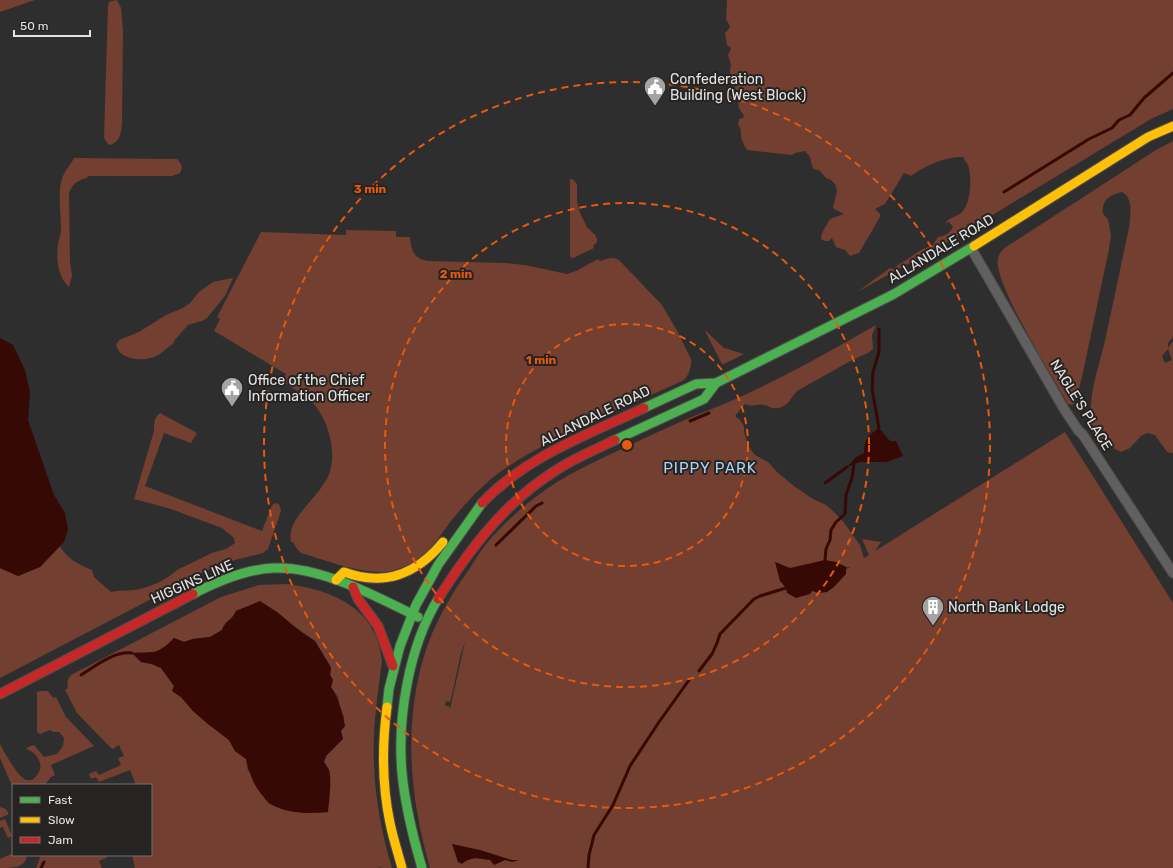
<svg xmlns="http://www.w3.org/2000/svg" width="1173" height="868" viewBox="0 0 1173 868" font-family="Rubik,sans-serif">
<rect width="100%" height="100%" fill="#2f2e2e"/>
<!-- green -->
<g fill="#723f31" fill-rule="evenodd">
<polygon points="0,0 35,0 0,12"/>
<path d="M117,0L121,8L123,30L122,123C121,133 121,140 111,145L108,144L104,138L108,6L109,2Z"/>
<path d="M727,0H1173V109L1151,119L946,243L857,292L890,268L894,269C898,263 903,263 909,258C917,253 922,248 932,246L938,237C945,236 950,233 953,227L949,222L945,223C950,217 959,216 963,211C971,202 972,176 968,165C967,163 964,160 963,157C944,157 926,165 911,176L904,173L885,204L875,209L880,214V217L859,253L850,256L845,250L836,247L832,238L829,241H825L821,239L822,233L830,219L844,214L834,209L833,207L837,191L835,184L831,180L826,178L820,171L814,169L812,166L810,157L805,151L795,153L792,155L747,150C743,143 740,138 741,130L738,125L739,119L743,118L744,115C734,105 742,100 735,88L736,85L731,83L730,70L731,65L728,55L731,48L727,45L725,33L728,30L730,26L726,19Z"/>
<path d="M1173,141V337L1168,343V348L1173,341V453L1167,452L1155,435L1147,433L1141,436L1130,448L1121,452L1109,446L1104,449C1096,443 1092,433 1091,423C1088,393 1100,364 1106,336C1114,300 1121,264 1129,228C1130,217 1134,198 1122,192C1110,195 1101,200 1103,214L1108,219L1111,235L1109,249L1082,377L1075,403L1072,405L1068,404C1054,379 992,281 998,258C1000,249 1010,245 1017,240L1156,150ZM1168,349L1172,360L1165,363L1162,356Z"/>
<path d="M74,158L173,159H177C182,164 183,167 180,173L172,176H88L87,178C78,180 72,184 69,193L70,262L72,276L69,287C58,278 56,258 58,244C59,239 61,234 61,229C61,213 58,198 61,182C63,172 70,166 74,158Z"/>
<polygon points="570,179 574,180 577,185 577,202 580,213 587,227 595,235 597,239 597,242 593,246 594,248 573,258 571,258 570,255"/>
<path d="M346,230L396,231V237H410C411,250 414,259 428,261L505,263L525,265L567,274L576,271L598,259L600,261C607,259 612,256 619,260L662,305L676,329L691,359C692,366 689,375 684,380C622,409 557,433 500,472C482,485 465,504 451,521C441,534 433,548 420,559C414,563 403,567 395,570C370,578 326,560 301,553L297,549L293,542H291C287,523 307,506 318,492C321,488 325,482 328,477C338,454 329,420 312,402C304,394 292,388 282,381L286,374L214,331L220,319L217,317L261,232L346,235Z"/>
<path d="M233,278L225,296L207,318L202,321L188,325L174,341L173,344C166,348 160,356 151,358C139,361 119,359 116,345L119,340L139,332L166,315L183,308L190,303L199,292L213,282Z"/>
<path d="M876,325L872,335L873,349L868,353L854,359L797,391C790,399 786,410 773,408C770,408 767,405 764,405C756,403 754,408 745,404L735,416L740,420L744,426V432L748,446L755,455L768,462L777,472L794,486L813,499L826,505L833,511L842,520L860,545L864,558L869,555L862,539L881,542L875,551L1065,432L1173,603V868H430C410,798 403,727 424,656C433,626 450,596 468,571C472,565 475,560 479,554C495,530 527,502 551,486C577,469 605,457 632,444C658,432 683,420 709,410C767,387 822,356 876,325ZM836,562L846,567H850L837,575L806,565ZM465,642L450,709L449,706H445L446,701L450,702L451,699L461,653ZM486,852L491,860L475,858L458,862L456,854Z"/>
<polygon points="705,331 706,331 724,348 744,354 724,364 722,364"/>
<path d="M160,413L197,433L191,443L164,433L145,486L262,531L272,505L276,503L279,504L281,511L268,549L263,553L223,563L201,573L0,678V568L18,576L40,567L60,546C66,558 79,565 92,570L94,577L111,592C119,590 126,591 134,590C149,588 166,580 177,570L212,553L226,549L235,543L234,538L222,528L171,509L134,499L154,431C154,425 154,417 160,413Z"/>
<path d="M286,584C333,590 377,608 382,661C379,686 375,710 374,735C372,780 379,825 392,868H381V867L378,868H135L132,855H151V785H136L130,770L99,782L96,777L91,779L89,774L96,771L99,775L121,765L118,758L124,756L119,745L113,749L110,747L77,713L65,690L68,688C67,683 67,679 71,675L221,597L259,585ZM243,608L291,624L315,641L331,667L330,675L333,680L331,687L338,697L340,710L344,717L341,731L342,739L326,756L324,762L329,770V789L248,771L246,759L235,751L229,740L208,724L193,711L181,697L172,691L174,686L161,668L151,664L141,662L133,653L156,652L167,645L174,638L184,642L193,639L210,637L222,630C226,619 231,622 236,611Z"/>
<path d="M41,691H48L53,698L56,697L66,717L94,746L51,765L55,775L51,777L45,785H13V788L0,758V744C4,752 18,777 26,780C27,780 31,780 32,780C35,778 37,775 39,772C44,763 35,751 26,749L28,747L34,745L44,757L57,754L63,746L64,738L59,732H53L50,730L40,734L37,732V692Z"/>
<polygon points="0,807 6,809 9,814 0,818"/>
<polygon points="5,819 12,836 8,838 3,827 0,828 0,821"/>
<path d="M13,853V855H27C26,868 12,868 0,868V859Z"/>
<polygon points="41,855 108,855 106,858 99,861 102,868 36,868"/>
</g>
<!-- water -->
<g fill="#360904">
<polygon points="0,338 13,345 25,370 30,392 28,420 54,495 65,513 68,530 64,542 40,567 18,576 0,568"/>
<path d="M879,428L890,441H896L903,456L887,462H860L847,467L856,457L864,453C865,438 867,437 879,428Z"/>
<polygon points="825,560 836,562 846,567 846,574 834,587 827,592 819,593 812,591 810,594 796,598 787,593 786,588 780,581 775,562 790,568"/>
<path d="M260,601L277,612L301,632L315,641L331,668L330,675L333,680L331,687C338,698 343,712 345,726L341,731L343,739L326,756L324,762C326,765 328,768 329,770C332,779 329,803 328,812C309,814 288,814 270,804C267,802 265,798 262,795C253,784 249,773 246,759L235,751L229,740L208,724L193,711L181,697L172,691L174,686L161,668L152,664L141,662L132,653C154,652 158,655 174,638L184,642L193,639L210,637L222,630C226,619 231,622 236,611Z"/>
<path d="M452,844L480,850L512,860H519L512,862L505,860L494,865L490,860C479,858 471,856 462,864L458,862Z"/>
</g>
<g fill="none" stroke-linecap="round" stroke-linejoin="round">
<!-- stream -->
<g stroke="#360904" stroke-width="3">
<polyline points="1004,192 1089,139 1112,128 1119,120 1130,115 1144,98 1173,73"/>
<polyline points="879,329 879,352 873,372 872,389 879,428"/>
<polyline points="690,421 709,413"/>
<polyline points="825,483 847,467"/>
<polyline points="496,545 536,506 542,503"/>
<polyline points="825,560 826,549 830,540 831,530 836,522 845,514 846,495 852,478 854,464"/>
<polyline points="699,671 712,654 717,643 720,634 754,599 760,596 786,588"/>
<path d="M81,675C95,666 114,651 132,653"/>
<polyline points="41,868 44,862"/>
<polyline points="588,868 589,855 594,835 613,805 630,766 659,722 689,680"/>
</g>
<!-- street casing -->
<g stroke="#4d4c4b" stroke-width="11">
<polyline id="street" points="971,248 1064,409 1078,430 1083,435 1173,573"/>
</g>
<!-- fast casing -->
<g stroke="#4d4c4b" stroke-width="11">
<g id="fast">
<polyline points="644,408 696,384 716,383 894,294 974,246"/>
<polyline points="615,440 704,399 716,383"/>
<path d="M193,594C218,581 246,569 274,568C321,566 377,597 418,617"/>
<polyline points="387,707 389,689 400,646 416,605 438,565 482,503"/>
<path d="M422,868C413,837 405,805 402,773C397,717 409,647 438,599"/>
</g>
</g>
<!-- slow casing -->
<g stroke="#4d4c4b" stroke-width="11">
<g id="slow">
<polyline points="974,246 1148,137 1173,126"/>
<path d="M336,580L344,572C384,587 417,574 443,542"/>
<path d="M387,707C382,745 382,785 390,823C393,838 398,853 402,868"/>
</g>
</g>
<!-- jam casing -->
<g stroke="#4d4c4b" stroke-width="11">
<g id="jam">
<path d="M482,503C527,456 587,435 644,408"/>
<polyline points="353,587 358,599 378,626 393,666"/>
<path d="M438,599C469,550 505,502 555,471C574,458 595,450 615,440"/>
<polyline points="0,694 193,594"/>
</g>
</g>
<!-- street -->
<use href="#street" stroke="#615f5f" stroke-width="9"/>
<!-- fast -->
<use href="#fast" stroke="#4caf50" stroke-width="9"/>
<!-- slow -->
<use href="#slow" stroke="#ffc107" stroke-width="9"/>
<!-- jam -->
<use href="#jam" stroke="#c62828" stroke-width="9"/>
</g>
<!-- distance rings -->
<g fill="none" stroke="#e8590c" stroke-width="2" stroke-dasharray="7 5">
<circle cx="627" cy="445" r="121"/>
<circle cx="627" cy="445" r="242"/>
<circle cx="627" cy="445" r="363"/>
</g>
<!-- icons -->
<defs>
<g id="civic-pin" transform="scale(1.15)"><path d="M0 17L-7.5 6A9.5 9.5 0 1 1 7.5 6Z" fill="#a5a4a3" stroke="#262423"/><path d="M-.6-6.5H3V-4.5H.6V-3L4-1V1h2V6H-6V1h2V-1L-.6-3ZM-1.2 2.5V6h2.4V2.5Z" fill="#fff"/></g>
<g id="building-pin" transform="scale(1.15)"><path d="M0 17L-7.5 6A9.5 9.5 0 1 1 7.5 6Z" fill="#a5a4a3" stroke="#262423"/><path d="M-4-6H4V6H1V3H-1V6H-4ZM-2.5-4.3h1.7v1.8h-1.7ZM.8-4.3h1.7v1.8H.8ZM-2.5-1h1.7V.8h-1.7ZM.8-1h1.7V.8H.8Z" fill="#fff"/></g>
</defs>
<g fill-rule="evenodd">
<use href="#civic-pin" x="655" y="87"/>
<use href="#civic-pin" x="232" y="388"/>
<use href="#building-pin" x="933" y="607"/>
</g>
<g text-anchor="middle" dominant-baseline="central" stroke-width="4" stroke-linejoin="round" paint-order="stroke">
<!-- poi labels -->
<g font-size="14" fill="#e5e3e2" stroke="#262423" text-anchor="start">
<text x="670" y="79">Confederation<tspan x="670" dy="16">Building (West Block)</tspan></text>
<text x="248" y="380">Office of the Chief<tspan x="248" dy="16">Information Officer</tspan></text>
<text x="948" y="607">North Bank Lodge</text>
</g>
<!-- street labels -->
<g font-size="14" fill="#e5e3e2" stroke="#262423">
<text transform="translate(941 249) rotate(-31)">ALLANDALE ROAD</text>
<text transform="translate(1081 405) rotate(58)">NAGLE'S PLACE</text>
<text transform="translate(595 416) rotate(-26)">ALLANDALE ROAD</text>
<text transform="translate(192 582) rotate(-24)">HIGGINS LINE</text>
</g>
<!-- neighbourhood labels -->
<g font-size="15" letter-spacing="1" fill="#afd3f4" stroke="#262423">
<text x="710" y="468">PIPPY PARK</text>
</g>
</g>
<circle cx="627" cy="445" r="6" fill="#e8590c" stroke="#262423" stroke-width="2"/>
<g font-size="12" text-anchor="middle" font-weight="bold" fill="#e8590c" stroke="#262423" stroke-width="4" stroke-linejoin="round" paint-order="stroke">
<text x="370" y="193">3 min</text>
<text x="456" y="278">2 min</text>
<text x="541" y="364">1 min</text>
</g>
<!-- legend -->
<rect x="12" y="784" width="140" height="72" fill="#262423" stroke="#72706f"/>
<rect x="20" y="797" width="20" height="6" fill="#4caf50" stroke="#72706f"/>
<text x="48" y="804" font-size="12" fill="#e5e3e2">Fast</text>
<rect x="20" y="817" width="20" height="6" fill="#ffc107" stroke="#72706f"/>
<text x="48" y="824" font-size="12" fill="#e5e3e2">Slow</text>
<rect x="20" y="837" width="20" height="6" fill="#c62828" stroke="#72706f"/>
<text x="48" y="844" font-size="12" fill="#e5e3e2">Jam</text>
<!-- scale -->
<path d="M14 30v6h76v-6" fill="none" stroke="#e5e3e2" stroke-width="2"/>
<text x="20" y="30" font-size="12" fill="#e5e3e2" stroke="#262423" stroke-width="3" paint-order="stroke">50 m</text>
</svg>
